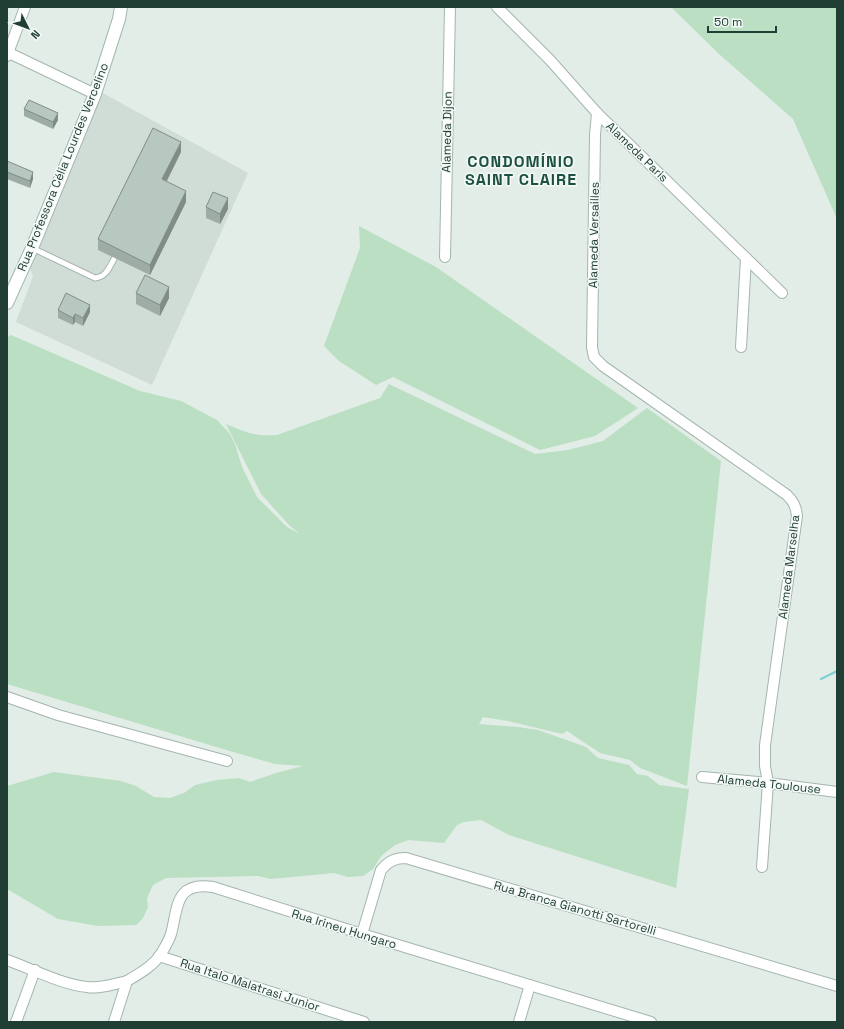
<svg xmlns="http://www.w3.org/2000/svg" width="844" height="1029" viewBox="0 0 844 1029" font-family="'Space Grotesk',sans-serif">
<rect width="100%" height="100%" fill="#e2ede7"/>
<!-- built -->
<polygon fill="#d0ddd6" points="101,92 248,173 152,385 16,322 33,276 29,266"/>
<!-- green -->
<g fill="#badfc2">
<polygon points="671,7 837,7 837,219 793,119 719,54"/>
<polygon points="359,226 436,267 638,408 595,436 540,450 393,377 376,385 339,361 324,346 360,248"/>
<path d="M11,335L140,391L181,401L217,420L230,434L235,444L242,467L257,497L287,527L300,534L289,525L261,494L226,424C245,432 256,437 277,435L380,398L389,384L535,454L568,450L603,441L647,408L721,461L687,786L640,768L630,760L600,753L567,731L562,734L508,721L483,717L479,724L518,727L538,730L586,747L598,758L629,765L637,774L648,776L659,785L689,789L676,888L509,835L481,820L464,822L457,825L444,843L408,840L395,845L381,856L373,869L363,876L348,877L334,873L271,879L258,876L166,878L153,885L147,898L148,907L143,918L136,925L98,926L58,919L7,889V786L54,772L121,781L136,786L154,797L170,798L184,793L195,785L217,780L239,778L250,782L276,773L303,766L275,764L233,752L7,684V337Z"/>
</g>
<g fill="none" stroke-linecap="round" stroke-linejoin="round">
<!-- stream -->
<polyline stroke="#88ccd4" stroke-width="2.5" points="821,679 837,671"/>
<!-- service casing -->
<g stroke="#a4b5ae" stroke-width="7">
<path id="service" d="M32,248L95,278C106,277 109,268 114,259"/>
</g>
<!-- minor casing -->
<g stroke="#a4b5ae" stroke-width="12">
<g id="minor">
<polyline points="497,7 550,60 597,113 782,293"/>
<polyline points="7,51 9,53 95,94"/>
<polyline points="7,56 25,7"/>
<path d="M597,113L595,135L592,347L594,357L603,366L787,495C794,502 796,507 797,516L765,745V766L768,783L762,867"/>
<polyline points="445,257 450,7"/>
<polyline points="741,347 746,258"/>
<polyline points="7,697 58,715 227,761"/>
<polyline points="702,777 768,783 837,792"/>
<path d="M362,934L381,870C389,861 395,858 406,858L837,986"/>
<polyline points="159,956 364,1022"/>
<path d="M7,960C30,968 63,985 87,987C101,989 114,984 127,981"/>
<polyline points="16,1022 35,970"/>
<path d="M114,1022L127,981C139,974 153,966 161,954C164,948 169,941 171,934C178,909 174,881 213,887L362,934L651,1022"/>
<polyline points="519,1022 530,985"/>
</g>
</g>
<!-- secondary casing -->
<g stroke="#a0b9af" stroke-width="14">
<polyline id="secondary" points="7,303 32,248 95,94 119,19 121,7"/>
</g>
<!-- service -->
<use href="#service" stroke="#fff" stroke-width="5"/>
<!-- minor -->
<use href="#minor" stroke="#fff" stroke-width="10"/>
<!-- secondary -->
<use href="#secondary" stroke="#fff" stroke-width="12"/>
</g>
<!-- wall -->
<g fill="#9daca5">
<polygon points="24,109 58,120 53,129 24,116"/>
<polygon points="181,152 167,181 186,202 150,275 98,250 98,239"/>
<polygon points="7,161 33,179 30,188 7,179"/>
<polygon points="206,207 228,209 220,224 206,218"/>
<polygon points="136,293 169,298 160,316 136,304"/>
<polygon points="58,310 90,312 83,326 75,322 73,325 58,318"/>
</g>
<!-- shaded-wall -->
<g fill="#808c86">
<polygon points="58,113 58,120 53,129 53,122"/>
<polygon points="181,142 181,152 162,190 162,179"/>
<polygon points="33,172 33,179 30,188 30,181"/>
<polygon points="186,191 186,202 150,275 150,265"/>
<polygon points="228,198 228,209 220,224 220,214"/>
<polygon points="169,287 169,298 160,316 160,305"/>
<polygon points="90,305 90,312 83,326 83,318"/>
<polygon points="75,314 75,322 73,325 73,318"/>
</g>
<!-- building -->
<g fill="#b7c8c0" stroke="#808c86">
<polygon points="29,100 58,113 53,122 24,109"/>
<polygon points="153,128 181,142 162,179 186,191 150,265 98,239"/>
<polygon points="7,161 33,172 30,181 7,172"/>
<polygon points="213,192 228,198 220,214 206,207"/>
<polygon points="145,275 169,287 160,305 136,293"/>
<polygon points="66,293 90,305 83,318 75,314 73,318 58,310"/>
</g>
<g text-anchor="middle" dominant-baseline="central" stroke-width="3" stroke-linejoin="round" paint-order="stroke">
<!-- street labels -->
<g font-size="12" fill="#213e35" stroke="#f3f9f6">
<text transform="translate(447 132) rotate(-89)">Alameda Dijon</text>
<text transform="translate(637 152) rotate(44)">Alameda Paris</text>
<text transform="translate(63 167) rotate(-68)">Rua Professora Célia Lourdes Vercelino</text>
<text transform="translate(594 235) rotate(-89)">Alameda Versailles</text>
<text transform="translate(789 567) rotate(-83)">Alameda Marselha</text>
<text transform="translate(769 784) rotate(6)">Alameda Toulouse</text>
<text transform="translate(575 908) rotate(16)">Rua Branca Gianotti Sartorelli</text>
<text transform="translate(344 929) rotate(17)">Rua Irineu Hungaro</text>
<text transform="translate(250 985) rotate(18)">Rua Italo Malatrasi Junior</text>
</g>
<!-- district labels -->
<g font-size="16" font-weight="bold" letter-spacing="1" fill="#1c5142" stroke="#f3f9f6">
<text x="521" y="161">CONDOMÍNIO<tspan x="521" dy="18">SAINT CLAIRE</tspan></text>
</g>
</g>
<!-- border -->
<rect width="844" height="1029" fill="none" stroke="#213e35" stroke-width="16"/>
<!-- north arrow -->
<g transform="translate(28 28) rotate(132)" stroke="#f3f9f6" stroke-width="3" paint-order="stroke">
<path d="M0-3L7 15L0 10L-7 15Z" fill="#213e35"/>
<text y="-6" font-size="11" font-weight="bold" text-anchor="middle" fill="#213e35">N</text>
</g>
<!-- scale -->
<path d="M708 26v6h68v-6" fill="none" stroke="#213e35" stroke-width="2"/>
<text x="714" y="26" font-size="12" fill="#213e35" stroke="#f3f9f6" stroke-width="3" paint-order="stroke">50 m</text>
</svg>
